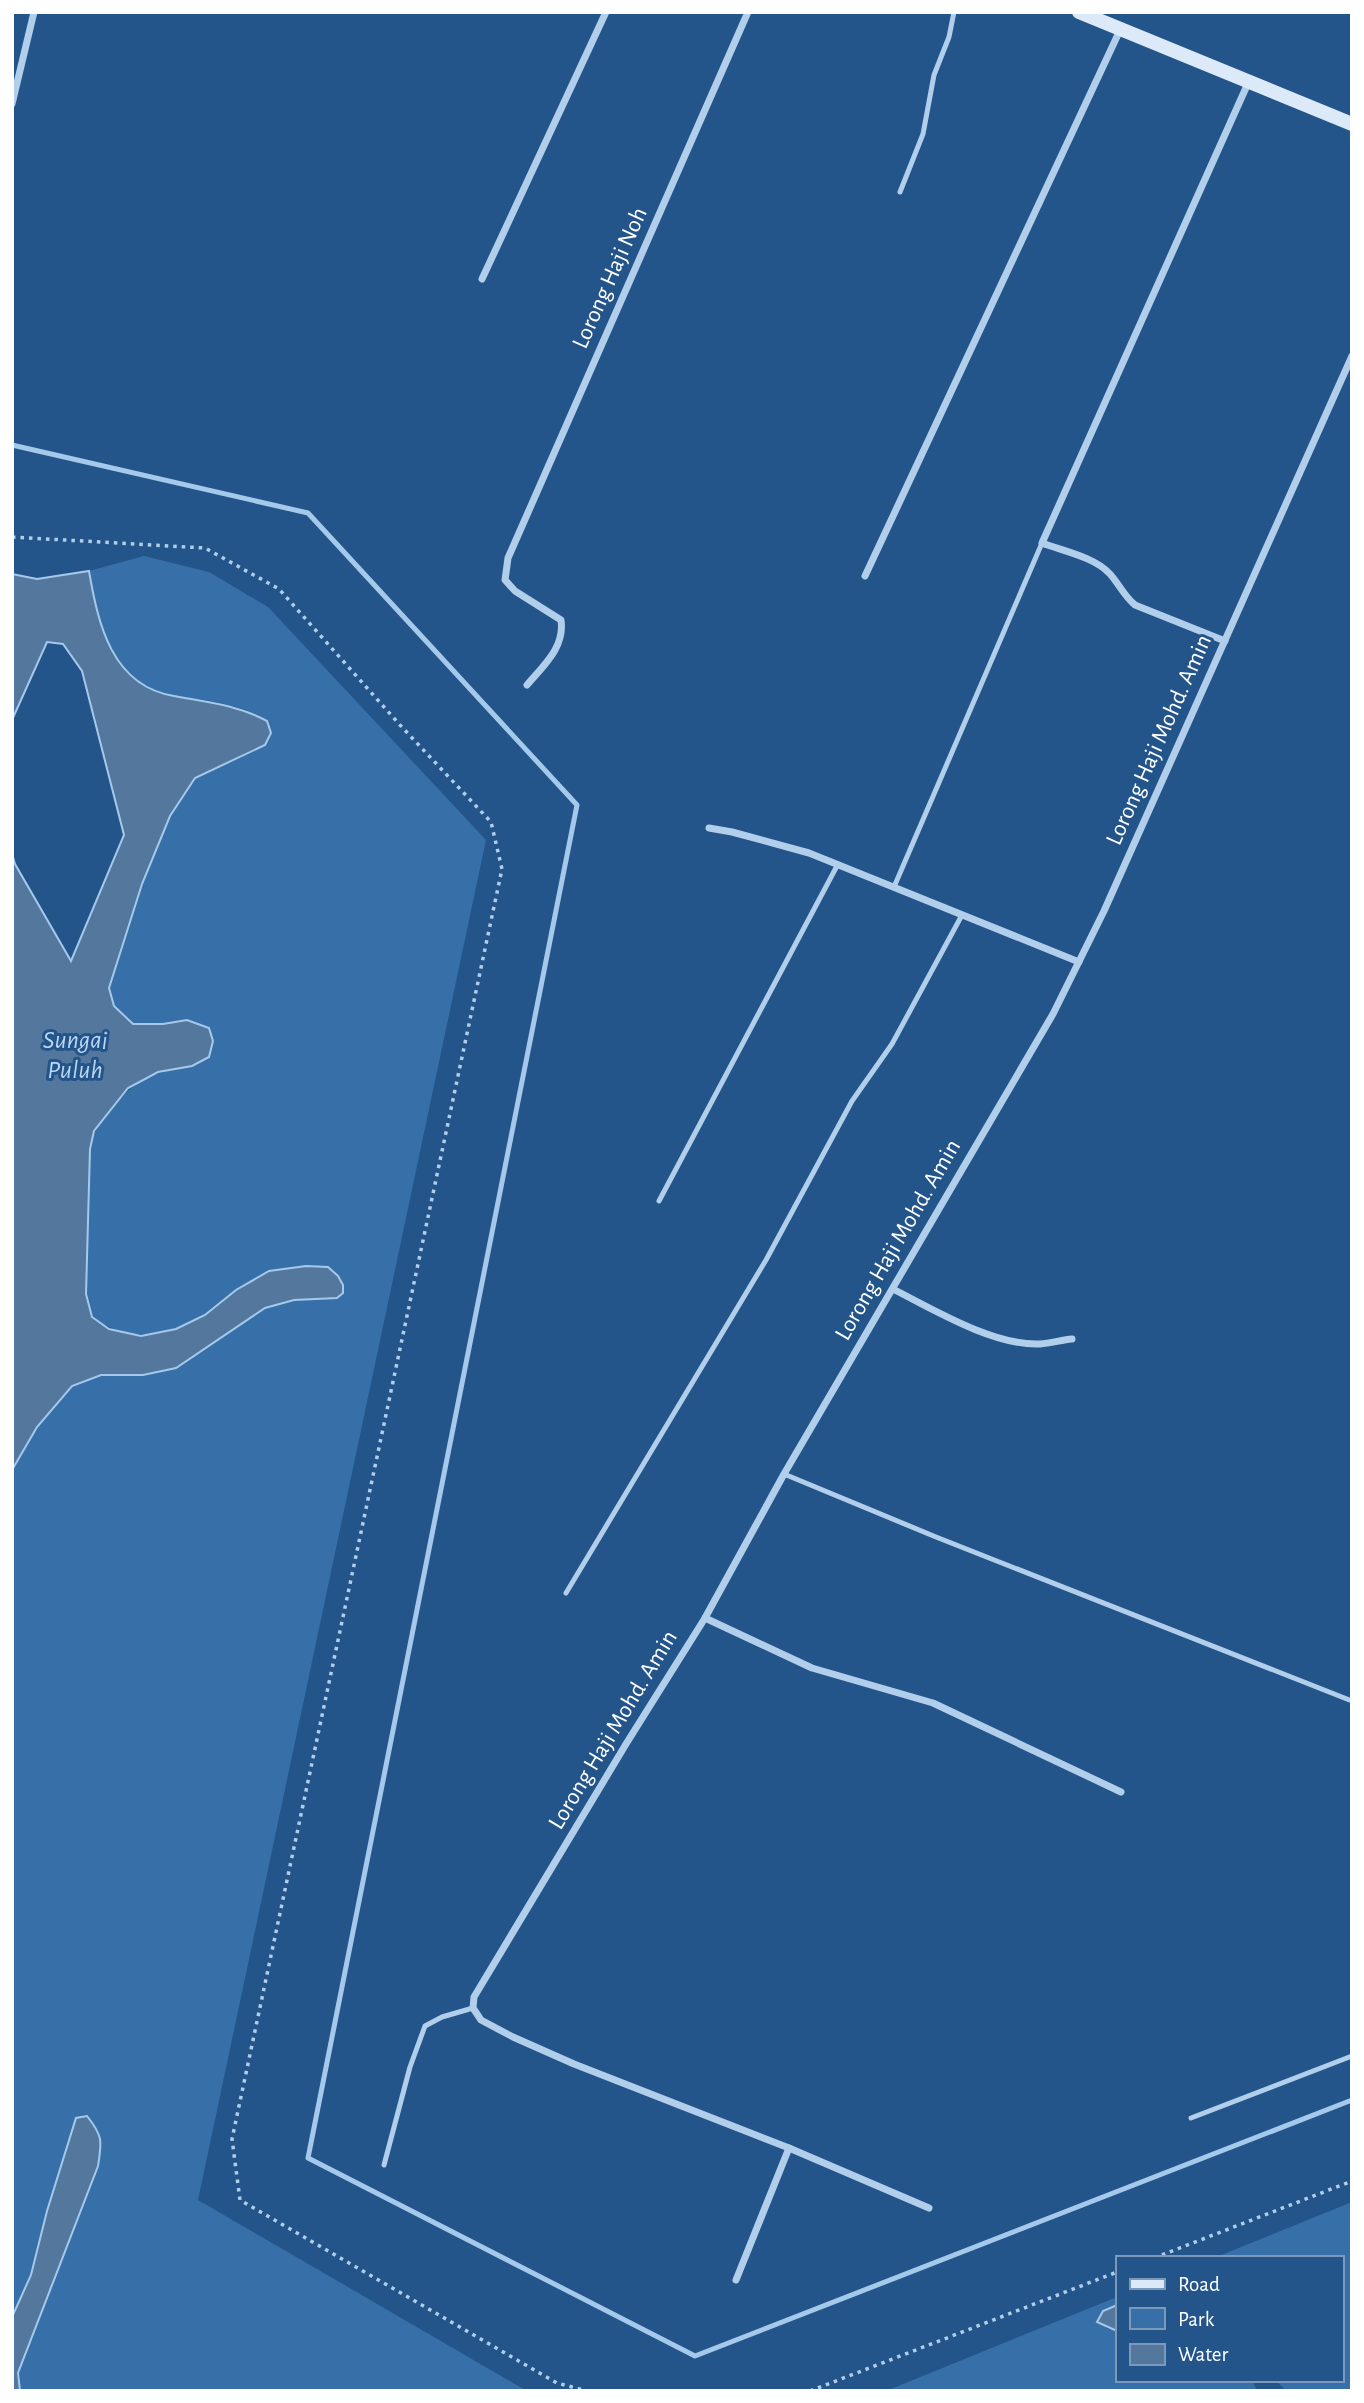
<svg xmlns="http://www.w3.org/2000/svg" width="1364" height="2403" viewBox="0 0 1364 2403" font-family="'Alegreya Sans',sans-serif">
<rect width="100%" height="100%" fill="#23558b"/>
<!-- green -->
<g fill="#3770a8">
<path d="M144,556L209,572L268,607L486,840L198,2200L527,2391H20L17,2373L98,2166L87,2116L76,2119L47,2211L31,2275L12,2317V1470L37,1427L72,1386L101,1375H143L176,1368L265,1308L294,1300L336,1298L343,1285L338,1276L328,1267C299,1275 265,1279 238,1290C225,1295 216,1309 204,1316C166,1338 129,1343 92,1317L86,1294L90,1149C93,1132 99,1124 110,1111C137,1077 150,1074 192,1066L187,1020L163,1024H133L114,1006L109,988L142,884L170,816L195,778L242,757L247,710C235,707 222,703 210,701C198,698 185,699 173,696C112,685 98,624 89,571Z"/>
<polygon points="1352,2202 1352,2391 1286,2391 1276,2380 1341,2380 1341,2258 1214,2258"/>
<polygon points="1117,2297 1117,2305 1103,2311 1106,2328 1117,2331 1117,2380 1252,2380 1257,2391 886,2391"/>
</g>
<!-- water -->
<g fill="#54789d" stroke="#a5c9eb" stroke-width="2">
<path d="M89,571C98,624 112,686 174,696C207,702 237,705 267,721L271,733L265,745L195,778L170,816L142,884L109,988L114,1006L133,1024H163L187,1020L209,1028L213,1041L209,1057L192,1066L158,1072L128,1088L94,1131L90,1149L86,1294L92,1317L109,1329L141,1336L176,1329L205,1315L236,1290L269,1271L306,1266L328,1267L338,1276L343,1285V1293L337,1298L294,1300L265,1308L176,1368L143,1375H101L72,1386L37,1427L12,1470V854L15,864L71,961L124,835L82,671L63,644L47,642L12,720V574L37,579Z"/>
<path d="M87,2116C103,2136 102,2141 98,2166L18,2373L20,2391H12V2317L31,2275L47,2211L76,2118Z"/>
<polygon points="1117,2305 1117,2331 1097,2322 1103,2311"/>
</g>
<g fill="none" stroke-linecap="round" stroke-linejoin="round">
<!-- stream -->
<polyline stroke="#a5c9eb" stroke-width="5" points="12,445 308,513 577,805 308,2158 695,2356 1352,2100"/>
<!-- path -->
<g stroke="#b1ceeb" stroke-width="3.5" stroke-dasharray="3.5 5" stroke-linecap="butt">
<polyline points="12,537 205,548 279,589 400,725 491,822 502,869 232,2139 240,2200 557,2383 587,2391"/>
<polyline points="1154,2258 1352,2181"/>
<polyline points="810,2391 1117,2272"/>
</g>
<!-- lane -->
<g stroke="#b1ceeb" stroke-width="5">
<polyline points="900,192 923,134 934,75 949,37 954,12"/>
<polyline points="894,887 1042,543"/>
<polyline points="659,1201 838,864"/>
<polyline points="784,1474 936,1537 1352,1701"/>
<polyline points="566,1593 766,1260 852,1101 892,1044 962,915"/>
<polyline points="1191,2118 1352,2056"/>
<polyline points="384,2165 410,2067 425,2026 442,2017 473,2008"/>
</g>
<!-- street -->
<g stroke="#b1ceeb" stroke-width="7">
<polyline points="12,104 34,12"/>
<polyline points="482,279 606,12"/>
<polyline points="865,576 1121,28"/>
<path d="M1225,641L1135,605C1124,596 1119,584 1110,574C1095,557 1063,551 1042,543L1249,81"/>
<path d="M527,685C544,665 565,647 561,620L515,591L505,580L508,558L748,12"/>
<polyline points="709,828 732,832 809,853 1079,962"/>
<path d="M893,1289C934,1310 994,1346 1040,1344C1051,1343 1062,1340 1072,1339"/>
<polyline points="705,1618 812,1668 933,1703 1121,1792"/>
<polyline points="929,2208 789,2148 574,2064 513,2037 481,2020 473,2008 474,1997 626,1744 705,1618 784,1474 1053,1014 1104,911 1352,356"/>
<polyline points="736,2280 789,2148"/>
</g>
<!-- secondary -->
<polyline stroke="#dce9f8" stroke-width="14" points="1079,12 1352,124"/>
</g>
<g text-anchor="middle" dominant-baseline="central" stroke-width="6" stroke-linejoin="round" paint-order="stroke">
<!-- street labels -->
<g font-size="24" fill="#fff" stroke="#23558b">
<text transform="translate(610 278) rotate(-66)">Lorong Haji Noh</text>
<text transform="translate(1159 740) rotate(-66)">Lorong Haji Mohd. Amin</text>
<text transform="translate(898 1240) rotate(-60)">Lorong Haji Mohd. Amin</text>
<text transform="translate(613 1730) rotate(-59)">Lorong Haji Mohd. Amin</text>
</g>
<!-- water labels -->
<g font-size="26" font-style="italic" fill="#bcd7f2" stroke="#23558b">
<text x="75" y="1040">Sungai<tspan x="75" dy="30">Puluh</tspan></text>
</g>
</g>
<!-- border -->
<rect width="1364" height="2403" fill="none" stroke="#ffffff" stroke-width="28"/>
<!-- legend -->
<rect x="1116" y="2256" width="228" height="126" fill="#23558b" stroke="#7b99b9" stroke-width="2"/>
<rect x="1130" y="2279" width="35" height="10" fill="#dce9f8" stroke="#7b99b9" stroke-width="2"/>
<text x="1178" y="2291" font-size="21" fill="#ffffff">Road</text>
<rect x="1130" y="2308" width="35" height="21" fill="#3770a8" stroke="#7b99b9" stroke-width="2"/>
<text x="1178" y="2326" font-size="21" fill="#ffffff">Park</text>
<rect x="1130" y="2344" width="35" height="21" fill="#54789d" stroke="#7b99b9" stroke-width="2"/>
<text x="1178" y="2361" font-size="21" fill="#ffffff">Water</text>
</svg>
